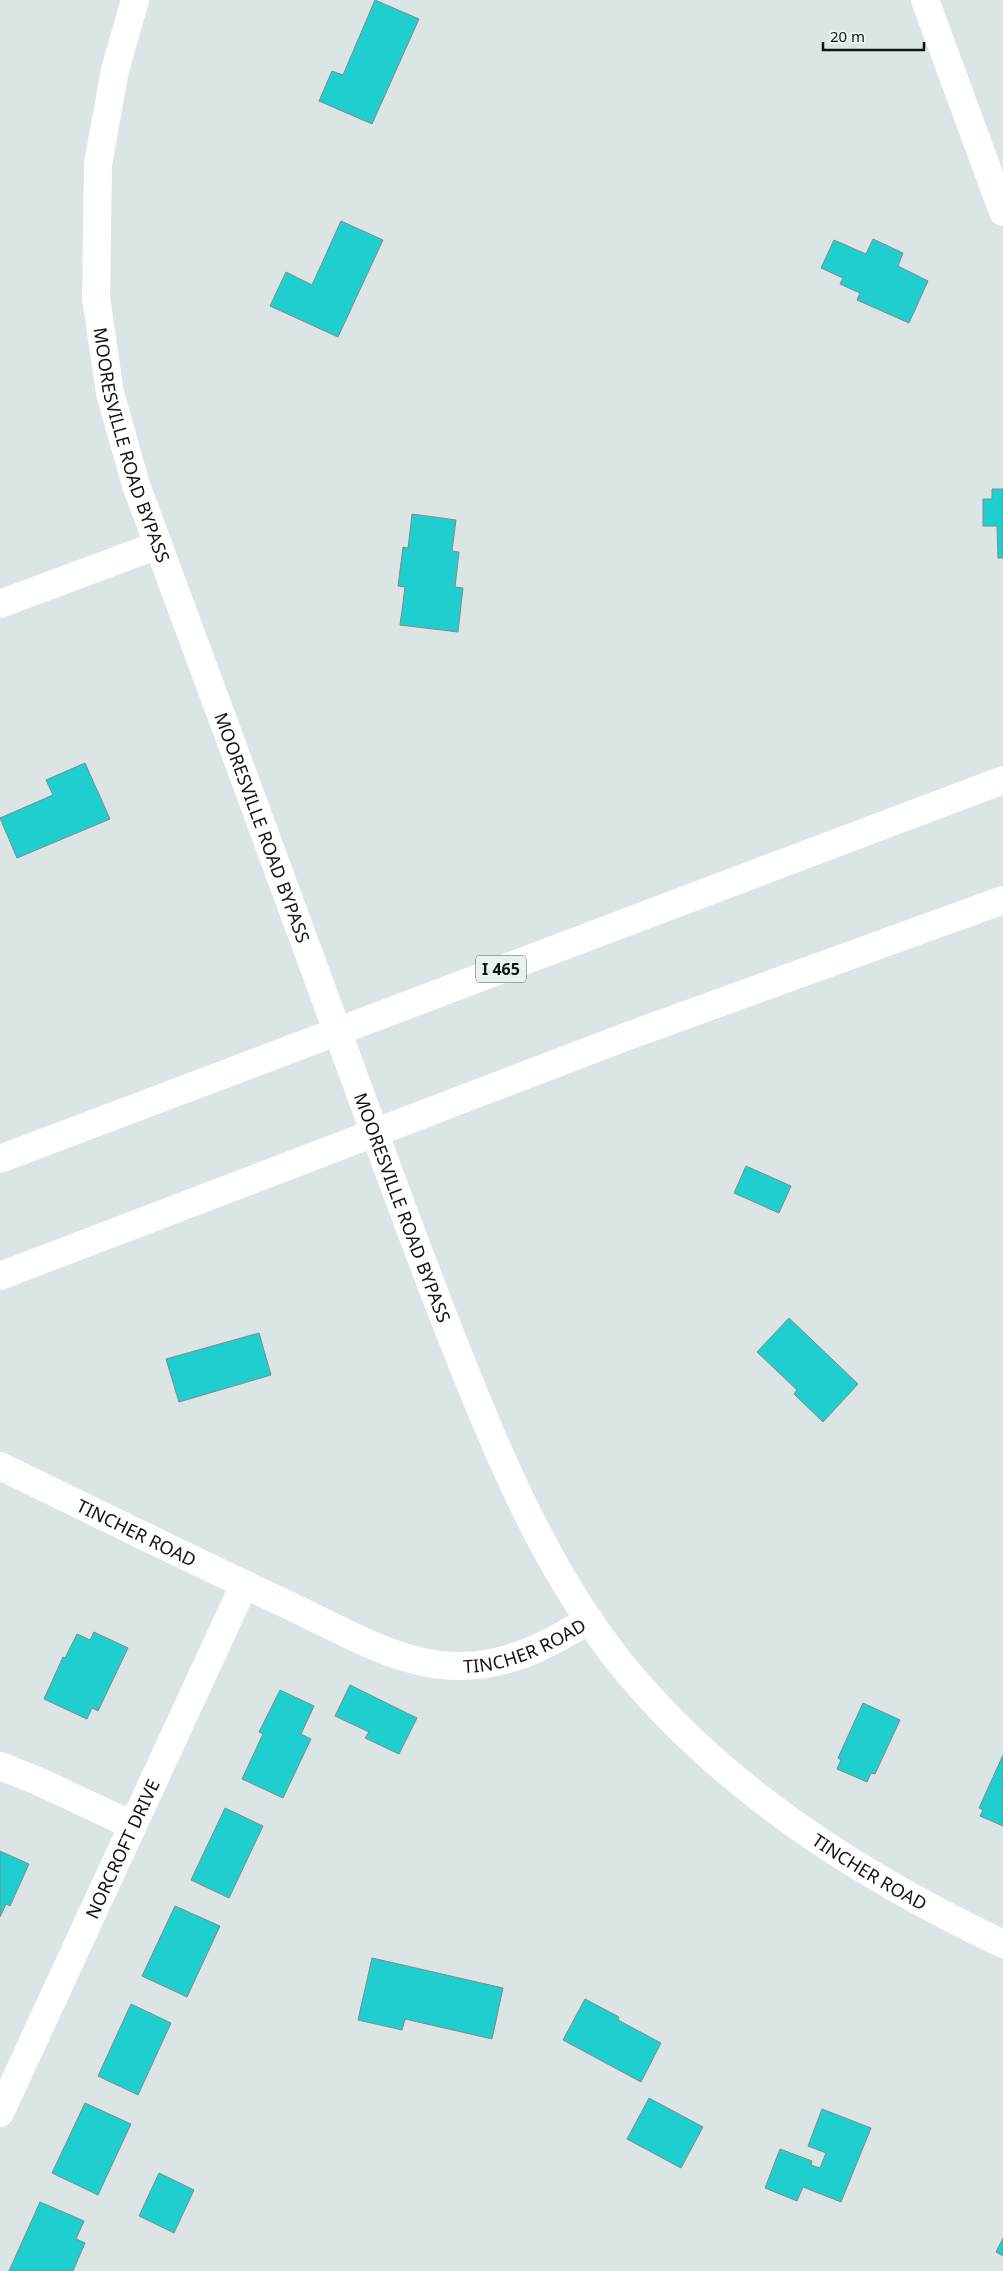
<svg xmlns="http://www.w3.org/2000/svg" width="1003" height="2271" viewBox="0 0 1003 2271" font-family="'Noto Sans',sans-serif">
<rect width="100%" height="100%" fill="#dbe5e5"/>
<!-- building -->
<g fill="#1fcfd0" stroke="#818a8a">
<polygon points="375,0 419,19 372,124 319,101 332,71 343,75"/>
<polygon points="341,221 383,240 338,337 270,306 286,272 312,285"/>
<polygon points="873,239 903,253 898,266 928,281 909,323 857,300 860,293 840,284 843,278 821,268 834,240 866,254"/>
<polygon points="992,489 1003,489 1003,558 998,558 997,526 983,526 983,499 992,499"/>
<polygon points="412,514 456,520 452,551 459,552 455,587 463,588 458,632 400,625 405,587 398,586 403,547 408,548"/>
<polygon points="85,763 110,819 17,858 0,818 53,795 46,780"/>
<polygon points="746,1166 791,1186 779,1213 734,1193"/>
<polygon points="789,1318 858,1384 823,1422 794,1394 797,1390 757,1352"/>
<polygon points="259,1333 271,1375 179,1402 166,1359"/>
<polygon points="94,1632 128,1648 98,1711 92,1708 87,1719 44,1699 63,1657 65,1658 77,1634 90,1640"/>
<polygon points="350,1685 417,1718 399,1754 365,1738 369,1732 335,1716"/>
<polygon points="280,1690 314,1706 301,1734 311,1739 283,1798 242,1779 263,1734 259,1732"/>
<polygon points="863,1703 900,1720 875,1774 871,1773 867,1782 837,1769 841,1760 838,1758"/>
<polygon points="1003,1755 1003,1826 980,1816 983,1810 979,1808"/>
<polygon points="225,1808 263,1826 229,1898 191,1880"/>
<polygon points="0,1851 29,1864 10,1906 6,1904 0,1917"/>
<polygon points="175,1906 220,1926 187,1997 142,1976"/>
<polygon points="372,1958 503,1988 492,2039 405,2019 402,2030 358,2020"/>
<polygon points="585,1999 619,2017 618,2020 661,2043 641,2082 563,2040"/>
<polygon points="131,2004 171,2023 138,2095 98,2076"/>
<polygon points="649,2098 703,2127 681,2168 627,2139"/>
<polygon points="85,2103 131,2124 98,2195 52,2173"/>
<polygon points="822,2109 871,2128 841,2202 803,2187 797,2201 765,2188 780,2149 812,2161 811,2165 820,2168 826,2153 808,2146"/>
<polygon points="159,2173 194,2190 174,2233 139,2216"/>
<polygon points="40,2202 84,2221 76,2239 85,2243 73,2271 9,2271"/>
<polygon points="1003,2238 1003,2256 996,2252"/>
</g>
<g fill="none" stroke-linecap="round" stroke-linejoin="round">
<!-- minor -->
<g stroke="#fff" stroke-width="28">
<path id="s1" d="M135,0L115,70L98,164L96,298L110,393L136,485C216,700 295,916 374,1131C407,1222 441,1313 478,1403C516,1495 559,1587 622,1665C723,1789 860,1876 1003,1944"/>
<polyline points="925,0 1003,212"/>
<polyline points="0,604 158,545"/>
<path id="s2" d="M0,1466C95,1512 190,1559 286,1604C340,1629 398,1666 459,1666C509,1666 548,1645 589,1620"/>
<polyline points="0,1766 38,1781 132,1825"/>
<path id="s3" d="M0,2113L244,1585"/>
</g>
<!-- highway -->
<g stroke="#fff" stroke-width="28">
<polyline points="0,1159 1003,780"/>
<polyline points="0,1276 628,1036 1003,900"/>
</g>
</g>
<g text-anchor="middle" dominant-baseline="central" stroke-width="4.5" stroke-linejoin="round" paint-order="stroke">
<!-- shield labels -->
<rect fill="#e8f2f2" stroke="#515656" stroke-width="1" x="476" y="955.5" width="50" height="27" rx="4"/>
<g font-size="16" font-weight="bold" fill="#101313">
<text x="501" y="969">I 465</text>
</g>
<!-- street labels -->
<g font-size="18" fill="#101313" stroke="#e8f2f2">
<text stroke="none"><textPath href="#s1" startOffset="454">MOORESVILLE ROAD BYPASS</textPath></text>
<text stroke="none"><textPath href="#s1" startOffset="859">MOORESVILLE ROAD BYPASS</textPath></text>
<text stroke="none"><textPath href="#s1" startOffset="1264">MOORESVILLE ROAD BYPASS</textPath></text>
<text stroke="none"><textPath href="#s2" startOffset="152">TINCHER ROAD</textPath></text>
<text stroke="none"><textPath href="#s2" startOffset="572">TINCHER ROAD</textPath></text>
<text stroke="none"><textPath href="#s3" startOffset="291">NORCROFT DRIVE</textPath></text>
<text stroke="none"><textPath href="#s1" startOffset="2098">TINCHER ROAD</textPath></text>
</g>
</g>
<!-- scale -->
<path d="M823 42v8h101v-8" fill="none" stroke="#101313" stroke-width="2.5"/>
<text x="830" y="42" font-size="15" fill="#101313" stroke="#e8f2f2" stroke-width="4" paint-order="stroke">20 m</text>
</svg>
